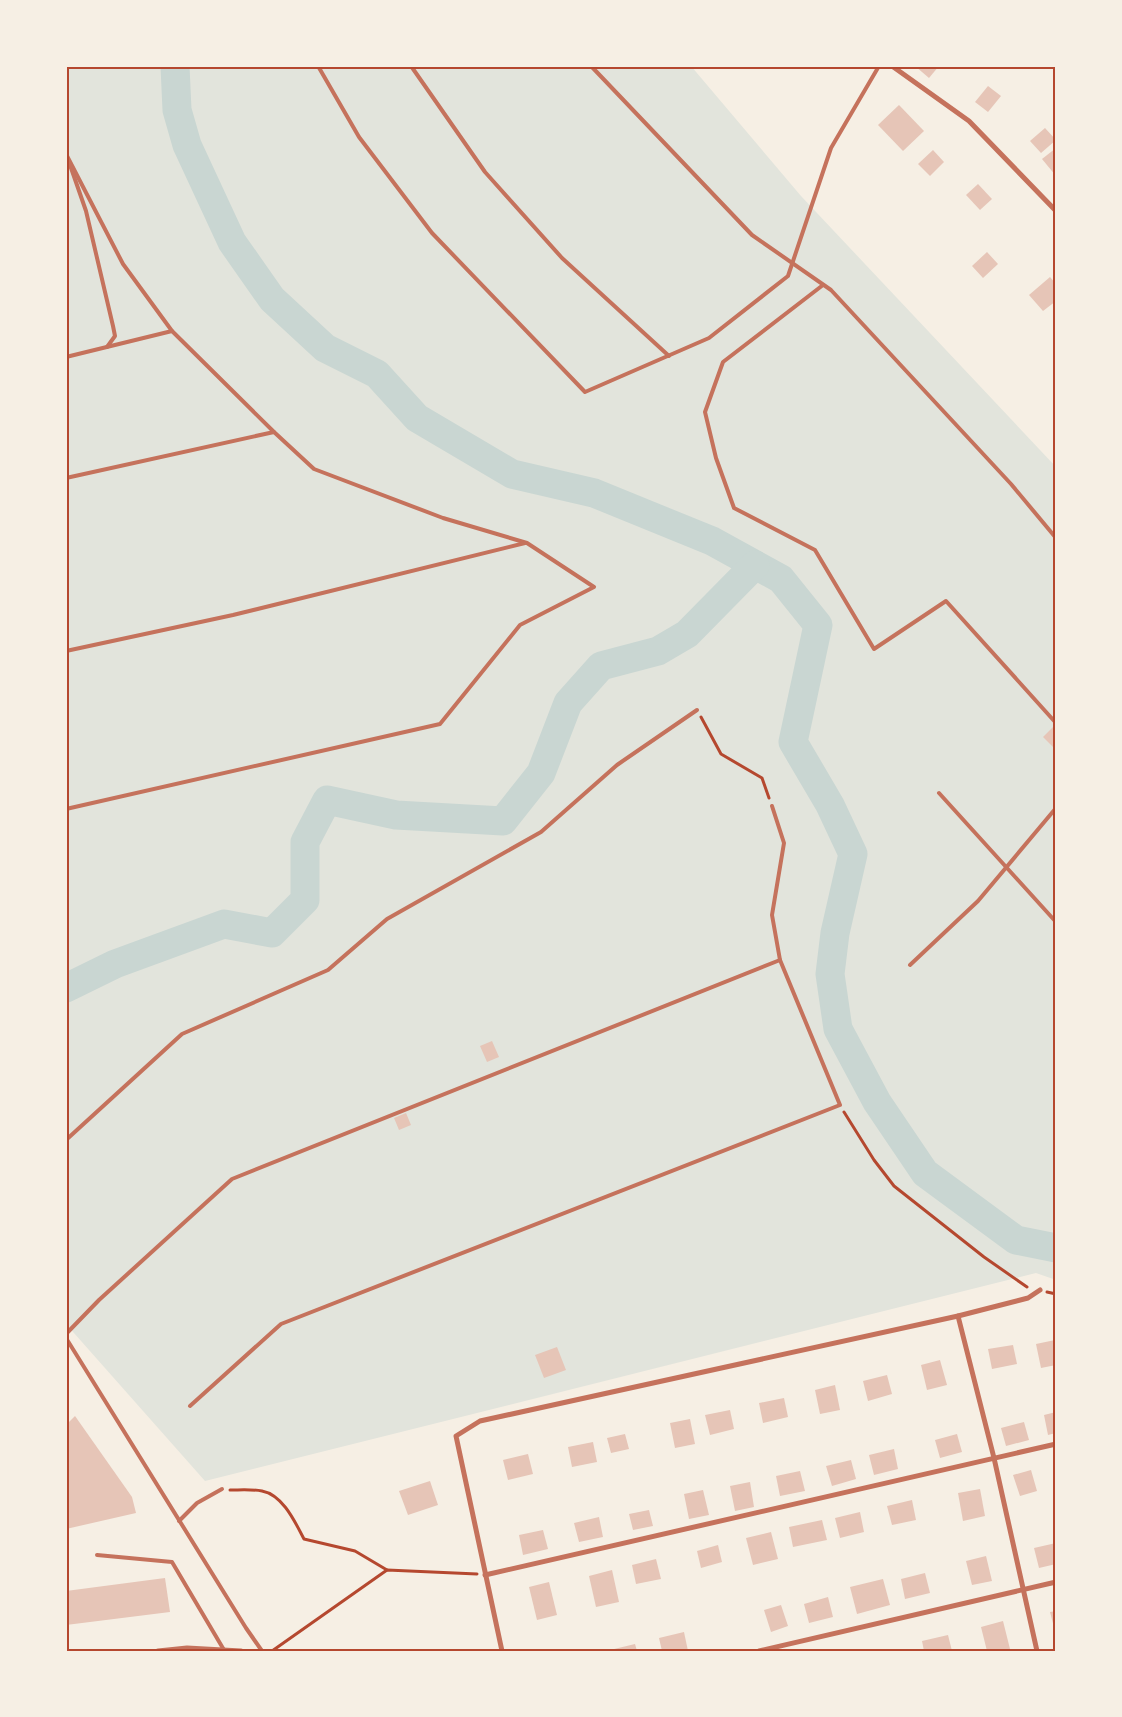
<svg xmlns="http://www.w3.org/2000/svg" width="1122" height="1717" viewBox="0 0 1122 1717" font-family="'PT Sans Narrow',sans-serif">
<rect width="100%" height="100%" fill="#f6efe4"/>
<!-- green -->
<polygon fill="#e2e4dc" points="66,66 691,66 801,196 1056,467 1056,1280 1036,1273 205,1481 66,1324"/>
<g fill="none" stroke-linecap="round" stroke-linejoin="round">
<!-- river -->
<g stroke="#c9d6d2" stroke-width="29">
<polyline points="175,66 177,110 187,145 232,242 272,299 325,348 377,374 417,418 512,474 594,493 712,541 781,579 818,625 793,742 830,805 853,854 835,933 830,974 838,1029 877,1102 925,1173 1016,1240 1056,1248"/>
<polyline points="66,988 115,964 224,924 272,933 305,900 305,842 327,800 396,815 503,821 541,773 568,703 601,666 658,651 687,634 755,565"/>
</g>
</g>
<!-- building -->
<g fill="#e6c5b7">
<polygon points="915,66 939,66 929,78"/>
<polygon points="988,86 1001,96 988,112 975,102"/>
<polygon points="899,105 924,131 903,151 878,125"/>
<polygon points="1045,128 1056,140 1041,153 1030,141"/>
<polygon points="1056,148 1056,176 1042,159"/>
<polygon points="933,150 944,162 930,176 918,164"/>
<polygon points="978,184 992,199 980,210 966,195"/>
<polygon points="987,252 998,264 983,278 972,266"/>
<polygon points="1050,277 1056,284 1056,301 1043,311 1029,295"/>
<polygon points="1054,726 1056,728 1055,749 1043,737"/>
<polygon points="492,1041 499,1057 487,1062 480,1046"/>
<polygon points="406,1113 411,1125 399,1130 394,1118"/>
<polygon points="1055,1340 1056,1365 1041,1368 1036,1344"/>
<polygon points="1013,1345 1017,1364 992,1369 988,1349"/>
<polygon points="557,1347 566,1370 544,1378 535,1355"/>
<polygon points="940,1360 947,1385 927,1390 921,1365"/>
<polygon points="887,1375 892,1394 868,1401 863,1381"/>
<polygon points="835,1385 840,1410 820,1414 815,1390"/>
<polygon points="784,1398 788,1417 763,1423 759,1403"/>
<polygon points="730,1410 734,1429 710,1435 705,1415"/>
<polygon points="1056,1412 1056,1433 1048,1435 1044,1415"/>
<polygon points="75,1416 132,1497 136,1513 66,1529 66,1425"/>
<polygon points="690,1419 695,1444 675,1448 670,1423"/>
<polygon points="1024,1422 1029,1440 1006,1446 1001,1428"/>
<polygon points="625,1434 629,1449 611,1453 607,1438"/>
<polygon points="957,1434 962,1452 940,1458 935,1440"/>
<polygon points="593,1442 597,1462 572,1467 568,1447"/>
<polygon points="894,1449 898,1469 874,1475 869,1455"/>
<polygon points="528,1454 533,1474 508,1480 503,1460"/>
<polygon points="851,1460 856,1479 832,1486 826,1466"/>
<polygon points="1031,1470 1037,1491 1020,1496 1013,1475"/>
<polygon points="800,1471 805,1491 780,1496 776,1476"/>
<polygon points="430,1481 438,1505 408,1515 399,1491"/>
<polygon points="750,1482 754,1507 735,1511 730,1486"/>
<polygon points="980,1489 985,1516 963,1521 958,1493"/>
<polygon points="703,1490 709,1515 689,1519 684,1494"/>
<polygon points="912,1500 916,1520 892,1525 887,1506"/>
<polygon points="649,1510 653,1526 633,1530 629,1514"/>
<polygon points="860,1512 864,1532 840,1538 835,1518"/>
<polygon points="599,1517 603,1537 579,1542 574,1523"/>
<polygon points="822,1520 827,1540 793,1547 789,1527"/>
<polygon points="543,1530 548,1549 523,1555 519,1535"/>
<polygon points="771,1532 778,1559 753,1565 746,1538"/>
<polygon points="1056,1543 1056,1564 1039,1568 1034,1548"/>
<polygon points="718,1545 722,1562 701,1568 697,1551"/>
<polygon points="986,1556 992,1581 972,1585 966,1561"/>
<polygon points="656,1559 661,1579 636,1584 632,1565"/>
<polygon points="612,1570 619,1602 596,1607 589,1576"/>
<polygon points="925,1573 930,1593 905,1599 901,1579"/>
<polygon points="165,1578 170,1612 66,1625 66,1591"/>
<polygon points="883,1579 890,1605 857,1614 850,1587"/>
<polygon points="549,1582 557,1615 537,1620 529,1587"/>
<polygon points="828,1597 833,1617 809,1623 804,1604"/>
<polygon points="781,1605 788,1626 771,1632 764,1610"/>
<polygon points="1056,1611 1056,1631 1055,1631 1050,1612"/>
<polygon points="1003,1621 1010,1649 1002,1651 987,1651 981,1627"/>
<polygon points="684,1632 688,1651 662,1651 659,1638"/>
<polygon points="948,1635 952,1651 924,1651 922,1641"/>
<polygon points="635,1644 637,1651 610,1651 610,1650"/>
</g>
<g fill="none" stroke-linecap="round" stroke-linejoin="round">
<!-- path -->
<g stroke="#b5482f" stroke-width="3">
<polyline points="701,717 721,754 762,778 769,798"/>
<polyline points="844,1112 874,1160 894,1186 984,1257 1027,1287"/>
<polyline points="1047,1292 1056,1294"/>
<path d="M230,1490C240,1490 252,1489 262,1491C283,1495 295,1522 304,1539L355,1551L387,1570"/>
<polyline points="272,1651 387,1570 477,1574"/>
</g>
<!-- service -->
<g stroke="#c5725c" stroke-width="4">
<polyline points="318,66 359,137 432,233 585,392 709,338 788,276 831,148 879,66"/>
<polyline points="411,66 485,172 562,258 669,356"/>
<polyline points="591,66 752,235 831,290 1011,484 1056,538"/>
<polyline points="66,154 123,264 172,331 274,432 314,469 443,518 527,543 594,587 520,625 440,724 66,809"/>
<polyline points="70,165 86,211 113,326 115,336 107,347"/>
<polyline points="823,285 723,362 705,412 716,458 734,508 815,550 874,649 946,601 1056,723"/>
<polyline points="66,357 172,331"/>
<polyline points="66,478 274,432"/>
<polyline points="66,651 233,615 525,543"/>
<polyline points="939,793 1056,922"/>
<polyline points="910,965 978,901 1056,808"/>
<polyline points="66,1140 182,1034 328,970 387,919 541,832 617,765 697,710"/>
<polyline points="66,1334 99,1300 232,1179 780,960"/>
<polyline points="66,1338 246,1628 262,1651"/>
<polyline points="190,1406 281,1324 840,1105 780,960 772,915 784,843 772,806"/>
<polyline points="179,1521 197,1503 222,1489"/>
<polyline points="97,1555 172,1562 224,1650"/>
</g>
<!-- minor -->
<g stroke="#c5725c" stroke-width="5">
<polyline points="892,66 969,121 1056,211"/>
<polyline points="958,1316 994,1458 1037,1651"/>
<polyline points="485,1575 1056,1444"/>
<polyline points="158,1651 187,1648 241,1651"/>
<polyline points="502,1651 456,1436 480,1421 958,1316 1028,1298 1040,1290"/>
<polyline points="759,1651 1056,1582"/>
</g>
</g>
<!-- border -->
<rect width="1122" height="1717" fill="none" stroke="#f6efe4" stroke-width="135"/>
<rect x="68" y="68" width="986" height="1582" fill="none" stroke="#b5482f" stroke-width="2"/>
</svg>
